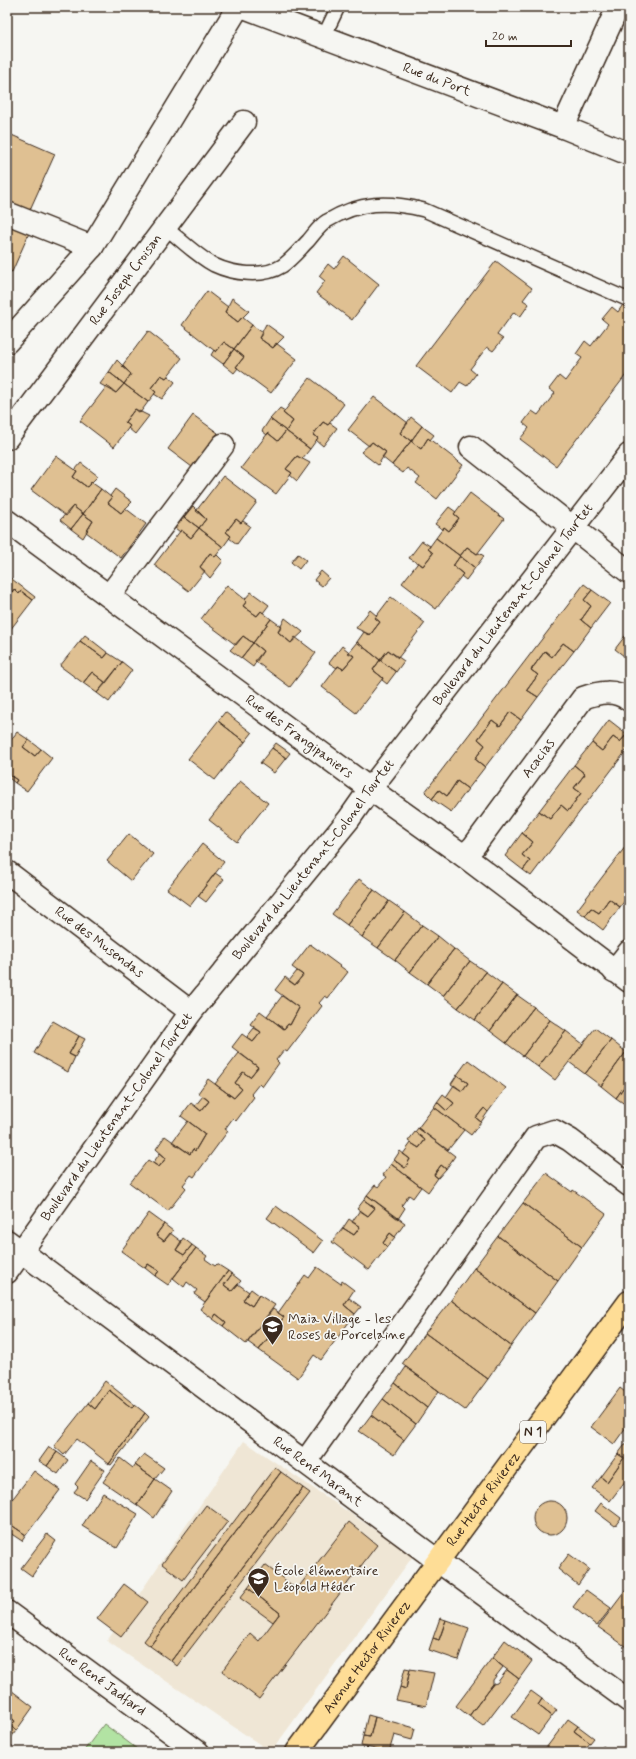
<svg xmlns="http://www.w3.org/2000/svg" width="636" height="1759" viewBox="0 0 636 1759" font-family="Mynerve,sans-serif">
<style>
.built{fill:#efe6d5}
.green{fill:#b2e3a3;stroke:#768660}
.building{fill:#dfc092;stroke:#3b2a1e}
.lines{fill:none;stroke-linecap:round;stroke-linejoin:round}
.lane-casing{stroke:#3b2a1e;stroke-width:16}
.street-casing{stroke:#3b2a1e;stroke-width:25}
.secondary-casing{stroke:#3b2a1e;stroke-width:25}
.primary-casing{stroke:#3b2a1e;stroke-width:25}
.lane{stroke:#f6f6f2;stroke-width:13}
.street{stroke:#f6f6f2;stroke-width:22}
.secondary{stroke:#f6f6f2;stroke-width:22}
.primary{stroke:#fedd96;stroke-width:22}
.labels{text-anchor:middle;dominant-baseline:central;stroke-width:3.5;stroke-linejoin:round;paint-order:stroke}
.shield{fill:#f6f6f2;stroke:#73675e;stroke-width:1}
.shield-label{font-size:13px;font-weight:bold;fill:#3b2a1e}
.street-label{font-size:14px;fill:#3b2a1e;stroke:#f6f6f2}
.poi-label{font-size:14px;fill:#3b2a1e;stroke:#f6f6f2;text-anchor:start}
</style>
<rect width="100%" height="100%" fill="#f6f6f2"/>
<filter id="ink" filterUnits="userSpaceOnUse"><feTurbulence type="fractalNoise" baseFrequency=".025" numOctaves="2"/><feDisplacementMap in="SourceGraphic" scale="8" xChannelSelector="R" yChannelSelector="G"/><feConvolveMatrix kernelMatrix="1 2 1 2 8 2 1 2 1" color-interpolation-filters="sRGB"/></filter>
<g filter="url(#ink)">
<!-- built -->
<path class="built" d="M244 1441 413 1556 271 1752 107 1641Z"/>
<!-- green -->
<path class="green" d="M104 1724 141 1752H83Z"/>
<!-- building -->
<path class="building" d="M7 133 55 154 28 214 7 204Z
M7 221 30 231 12 272 7 270Z
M344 256 379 284 352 320 316 293 325 281 319 276 328 264 334 269Z
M496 261 532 288 523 300 529 304 520 317 514 312 497 335 503 339 493 351 487 347 470 369 476 374 467 386 460 382 452 393 416 366Z
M207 291 228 307 225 312 238 322 242 317 252 325 234 349 224 342 216 352 182 325Z
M232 298 249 311 238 322 225 312Z
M626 300 629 302V371L556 466 520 439 529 428 523 423 532 411 538 415 555 393 549 389 559 376 565 381 582 358 576 354 585 341 591 346 608 324 602 319 612 307 618 312Z
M266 324 284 337 273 348 259 338Z
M252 325 263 333 259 338 273 348 276 343 297 359 271 393 236 367 244 357 234 349Z
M148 331 182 358 166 378 161 375 151 388 156 392 148 402 124 384 131 374 122 366Z
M224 342 234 349 223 364 211 355 214 350 216 352Z
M234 349 244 357 236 367 238 368 234 373 223 364Z
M117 360 131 374 124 384 109 372Z
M109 372 124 384 116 393 100 384Z
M161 375 166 378 168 376 175 382 162 399 154 394 156 392 151 388Z
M310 378 344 404 328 425 323 422 313 435 318 438 310 449 286 431 293 421 283 413Z
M124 384 148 402 140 413 135 409 125 422 130 426 114 447 80 421 107 386 116 393Z
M374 397 408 423 400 433 411 441 392 465 382 457 386 452 372 442 369 446 348 430Z
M280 408 285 411 283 413 293 421 286 431 270 419Z
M135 409 149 416 135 434 128 428 130 426 125 422Z
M193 415 218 433 192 467 168 449Z
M411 417 422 426 411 441 400 433Z
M270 419 286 431 278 441 268 433 267 435 262 431Z
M323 422 328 425 330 423 337 428 323 446 316 440 318 438 313 435Z
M422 426 434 435 430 440 428 438 421 449 411 441Z
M286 431 310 449 302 459 297 456 286 469 292 473 276 494 241 468 268 433 278 441Z
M428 438 463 465 437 499 416 483 420 478 407 468 403 473 392 465 411 441 421 449Z
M372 442 386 452 378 465 361 452Z
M56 456 77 471 73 477 87 487 91 482 101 489 83 514 73 506 66 516 31 490Z
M297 456 310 463 297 481 290 475 292 473 286 469Z
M81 463 98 476 87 487 73 477 77 471 75 470Z
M223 476 257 502 241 523 236 519 226 532 231 536 223 547 199 528 206 519 196 511Z
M101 489 112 498 108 503 121 513 125 508 146 524 121 558 86 532 93 521 83 514Z
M115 489 132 502 121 513 108 503 112 498 110 496Z
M470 493 504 519 477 554 467 547 460 556 436 538 444 527 449 531 459 518 454 514Z
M73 506 83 514 71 529 60 520Z
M193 506 206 519 199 528 184 517Z
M449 507 456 512 454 514 459 518 449 531 444 527 443 530 435 524Z
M83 514 93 521 83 538 71 529Z
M184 517 199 528 191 538 181 530 180 532 175 528Z
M236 519 241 523 243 521 250 526 237 544 229 538 231 536 226 532Z
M199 528 223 547 215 557 210 553 200 567 205 571 189 591 154 565 181 530 191 538Z
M436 538 460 556 453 566 463 574 436 609 402 583 417 564 418 562 423 566 433 553 428 549Z
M422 541 430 546 428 549 433 553 423 566 409 558Z
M467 547 477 554 479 553 484 556 475 568 460 556Z
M210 553 215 557 217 555 223 561 210 578 200 567Z
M298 554 306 560 299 569 291 562Z
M460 556 475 568 466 580 461 576 463 574 453 566Z
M321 571 329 578 322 586 314 580Z
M8 576 35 597 33 600 21 591 19 594 14 589 10 595 7 593Z
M584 584 592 590 584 600 591 606 581 620 591 628 574 651 563 643 552 657 545 651 531 670 538 675 527 690 538 697 521 720 510 712 500 726 492 720 478 739 485 745 475 759 485 767 468 789 457 781 447 796 439 790 432 799 425 792Z
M227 585 247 601 243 606 257 616 261 611 271 619 253 643 243 636 236 645 201 619Z
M14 589 19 594 21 591 33 600 10 630 7 628V593L10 595Z
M592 590 610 603 591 628 581 620 591 606 584 600Z
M251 592 269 605 263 613 261 611 257 616 243 606 247 601 245 599Z
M391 597 425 623 398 658 388 650 380 660 357 642 364 632 370 635 380 622 375 618Z
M370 610 377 616 375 618 380 622 370 635 356 628Z
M285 618 303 632 291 643 278 632Z
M271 619 282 627 278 632 291 643 295 637 316 653 290 687 255 661 263 651 253 643Z
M629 631V660L615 649Z
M85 635 108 653 104 658 80 641Z
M243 636 253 643 241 658 230 650Z
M80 641 104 658 108 653 122 662 106 683 92 672 83 683 60 666Z
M357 642 380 660 373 670 383 678 356 713 322 687 338 666 343 669 354 656 348 653Z
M253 643 263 651 253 667 241 658Z
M563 643 574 651 538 697 527 690 538 675 531 670 545 651 552 657Z
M342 646 354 656 343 669 338 666 337 668 329 663Z
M388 650 404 661 396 672 380 660Z
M380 660 396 672 387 684 382 680 383 678 373 670Z
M122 662 132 670 109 702 97 693Z
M92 672 106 683 97 693 83 683Z
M225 712 252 733 245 742 218 721Z
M510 712 521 720 485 767 475 759 485 745 478 739 492 720 500 726Z
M609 720 627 734 620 742 613 737 602 751 592 743Z
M218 721 245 742 215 780 188 759Z
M17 732 29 740 23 747 35 756 41 749 52 758 27 791 15 783 17 780 11 776 9 778 7 776V745Z
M627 734 629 735V747L531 876 523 870 530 861 522 855 533 842 522 833 539 811 550 819 561 805 568 811 581 793 574 788 585 774 574 765 592 743 602 751 613 737 620 742Z
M29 740 41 749 35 756 23 747Z
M276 743 290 753 286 758 272 748Z
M272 748 286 758 274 773 260 763Z
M574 765 585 774 574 788 581 793 568 811 561 805 550 819 539 811Z
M11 776 17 780 15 783 9 778Z
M240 781 268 803 237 842 209 820Z
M457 781 468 789 451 812 432 799 439 790 447 796Z
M522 833 533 842 522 855 530 861 523 870 505 856Z
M129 834 153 854 131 881 107 861Z
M629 842V873L627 876 629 878V895L620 907 609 899 599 913 591 908 585 916 577 910Z
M202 844 224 862 190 906 167 889Z
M215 873 224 879 206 902 198 896Z
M359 879 374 890 347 925 332 914Z
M374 890 389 901 362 937 347 925Z
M609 899 620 907 603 930 585 916 591 908 599 913Z
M389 901 405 912 378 948 362 937Z
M405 912 422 925 395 960 378 948Z
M422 925 438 936 410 972 395 960Z
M438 936 454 949 427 984 410 972Z
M310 944 348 972 328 998 325 996 319 1003 322 1006 287 1052 284 1050 276 1060 279 1063 262 1087 259 1084 251 1094 254 1097 236 1121 233 1118 225 1129 228 1131 194 1177 191 1175 183 1185 186 1188 168 1211 130 1183 148 1160 159 1167 166 1158 156 1149 165 1136 190 1154 193 1149 195 1151 205 1134 181 1116 191 1103 201 1111 209 1101 198 1093 208 1079 234 1098 242 1089 235 1083 243 1072 250 1077 258 1067 232 1047 242 1034 253 1042 261 1032 250 1024 260 1011 284 1029 288 1024 290 1025 299 1008 275 990 285 977 295 985 303 975 292 967Z
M454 949 470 961 443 996 427 984Z
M470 961 486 972 458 1008 443 996Z
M297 971 303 975 295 985 289 981Z
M486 972 502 984 475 1020 458 1008Z
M502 984 517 995 490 1031 475 1020Z
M517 995 534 1007 506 1043 490 1031Z
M282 996 299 1008 290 1025 288 1024 284 1029 267 1016Z
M534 1007 550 1020 523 1056 506 1043Z
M550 1020 566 1031 538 1067 523 1056Z
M53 1021 79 1036 69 1054 75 1057 68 1072 34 1053Z
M254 1028 261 1032 253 1042 247 1037Z
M595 1028 611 1040 585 1074 569 1062Z
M566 1031 583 1044 555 1080 538 1067Z
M79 1036 85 1039 75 1057 69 1054Z
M611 1040 626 1052 601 1086 585 1074Z
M626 1052 629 1054V1080L616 1098 601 1086Z
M239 1053 258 1067 250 1077 243 1072 235 1083 242 1089 234 1098 215 1084Z
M468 1060 506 1088 488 1112 484 1108 476 1118 481 1122 471 1135 434 1107 437 1102 447 1111 454 1103 446 1097 454 1085 462 1091 468 1083 457 1075Z
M457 1075 468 1083 462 1091 451 1084Z
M629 1080V1107L616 1098Z
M443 1094 454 1103 447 1111 437 1102Z
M203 1096 209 1101 201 1111 195 1106Z
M434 1107 464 1130 448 1150 418 1128Z
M484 1108 488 1112 481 1122 476 1118Z
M188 1121 205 1134 195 1151 193 1149 190 1154 172 1142Z
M418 1128 455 1156 446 1169 441 1165 434 1175 438 1178 428 1192 391 1164 394 1160 405 1168 410 1159 403 1154 411 1143 419 1148 425 1140 415 1132Z
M415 1132 425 1140 419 1148 408 1141Z
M400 1151 410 1159 405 1168 394 1160Z
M160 1153 166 1158 159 1167 153 1163Z
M391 1164 421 1187 413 1198 409 1195 402 1205 405 1208 398 1219 367 1195 375 1185 378 1187 386 1177 383 1175Z
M441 1165 446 1169 438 1178 434 1175Z
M546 1173 572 1192 573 1190 606 1214 582 1247 523 1203Z
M367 1195 405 1223 395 1237 390 1233 383 1243 387 1247 369 1270 332 1242 343 1228 354 1235 360 1227 352 1222 360 1210 368 1216 375 1208 364 1200Z
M364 1200 375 1208 368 1216 357 1209Z
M523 1203 582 1247 558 1281 498 1236Z
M276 1206 323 1241 314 1253 267 1218Z
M149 1213 164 1224 156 1235 164 1241 170 1233 182 1242 176 1250 184 1255 192 1245 196 1248 168 1285 155 1276 159 1271 148 1264 145 1268 121 1251Z
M349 1219 360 1227 354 1235 343 1228Z
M164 1224 173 1231 164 1241 156 1235Z
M390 1233 395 1237 387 1247 383 1243Z
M498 1236 558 1281 535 1313 474 1268Z
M183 1238 192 1245 184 1255 176 1250Z
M196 1248 207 1256 205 1259 215 1266 217 1264 228 1271 205 1302 194 1294 197 1290 187 1282 184 1287 173 1278Z
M148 1264 159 1271 155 1276 145 1268Z
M317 1267 341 1284 342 1281 354 1290 344 1305 355 1314 321 1360 314 1355 298 1378 259 1350 284 1317 278 1313 305 1275 309 1278Z
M474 1268 535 1313 511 1346 451 1300Z
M228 1271 232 1274 224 1285 232 1291 238 1284 249 1292 243 1300 252 1306 259 1295 275 1305 246 1344 223 1326 226 1322 216 1314 213 1319 200 1309Z
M232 1274 241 1281 232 1291 224 1285Z
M251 1289 259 1295 252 1306 243 1300Z
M349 1298 361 1307 355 1314 344 1305Z
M451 1300 511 1346 488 1379 425 1333Z
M273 1309 284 1317 259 1350 248 1342Z
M216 1314 226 1322 223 1326 213 1319Z
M425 1333 488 1379 465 1410 402 1364Z
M406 1367 439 1391 427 1408 395 1383Z
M105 1381 135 1405 132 1408 109 1390 95 1409 88 1403Z
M395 1383 427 1408 416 1424 383 1399Z
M620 1388 629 1395V1423L614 1444 591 1427Z
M109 1390 132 1408 135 1405 145 1413 109 1464 77 1439 64 1455 54 1446 88 1403 95 1409Z
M383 1399 416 1424 404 1440 371 1415Z
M145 1413 149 1417 111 1465 109 1464Z
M371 1415 404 1440 394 1455 359 1431Z
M627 1442 629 1444V1476L610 1501 592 1488 601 1477 607 1482 624 1458 618 1454Z
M49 1447 57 1452 47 1466 39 1461Z
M57 1452 68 1460 58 1474 47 1466Z
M144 1454 164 1468 155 1479 135 1465Z
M618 1454 624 1458 607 1482 601 1477Z
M120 1458 133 1468 135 1465 155 1479 137 1505 103 1482Z
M91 1461 105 1470 85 1499 74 1492 78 1487 75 1484Z
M275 1467 281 1472 150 1646 144 1641Z
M34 1471 60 1490 26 1535 7 1522V1506Z
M281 1472 303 1488 171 1661 150 1646Z
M155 1479 172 1491 154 1518 137 1505Z
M303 1488 310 1493 177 1666 171 1661Z
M103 1493 138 1514 117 1548 82 1526Z
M533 1518a17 17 0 1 1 34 0a17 17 0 1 1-34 0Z
M601 1503 621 1518 615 1526 595 1511Z
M206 1505 228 1521 183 1580 162 1564Z
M7 1522 26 1535 22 1541 7 1531Z
M349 1522 377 1545 259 1699 222 1671 250 1633 259 1641 280 1613 248 1588 265 1565 297 1589Z
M47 1534 56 1541 32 1576 21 1568Z
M569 1554 589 1569 578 1585 558 1569Z
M124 1584 148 1602 121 1637 97 1619Z
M629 1586V1649L598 1627Z
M248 1588 280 1613 273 1622 240 1598Z
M586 1590 611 1608 597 1626 573 1607Z
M440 1618 446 1620 439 1640 433 1638Z
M446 1620 469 1628 458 1660 429 1650 433 1638 439 1640Z
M505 1640 532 1661 519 1679 492 1658Z
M492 1658 503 1667 493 1680V1684L469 1716 456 1706Z
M405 1668 410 1669 406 1689 400 1687Z
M410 1669 434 1673 426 1706 396 1700 400 1687 406 1689Z
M507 1670 519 1679 483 1726 469 1716 493 1684 497 1683Z
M7 1687 33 1707 16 1731 11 1726 15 1721 7 1715Z
M531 1691 542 1699 538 1705 552 1716 538 1735 512 1717Z
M542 1699 557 1710 552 1716 538 1705Z
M7 1715 15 1721 11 1726 16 1731 7 1743Z
M368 1715 375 1717 370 1737 363 1736Z
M375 1717 415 1728 412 1740 394 1735 389 1752 361 1746 363 1736 370 1737Z
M568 1719 578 1726 574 1731 590 1743 583 1752H543Z
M578 1726 594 1738 590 1743 574 1731Z
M603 1746 611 1752H598Z"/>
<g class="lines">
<defs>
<path id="lane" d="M324 36 338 7
M166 228C181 240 197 256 214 265 233 274 263 278 282 266 291 260 300 249 308 241 314 234 320 225 327 221 360 201 388 201 424 210L629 300"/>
<g id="street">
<path d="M563 127 618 7"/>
<path d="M7 213 92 247"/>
<path d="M7 342 92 247 238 7"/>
<path id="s1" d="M7 438 244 122"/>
<path d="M471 447 629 572"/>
<path id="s2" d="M7 521 370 789 464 856 629 981"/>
<path d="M109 596 223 445"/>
<path id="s3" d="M464 856 474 846 583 698C599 692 615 689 629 700"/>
<path id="s4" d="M7 872 191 1012"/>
<path d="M614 971 629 952"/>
<path id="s5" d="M7 1241 438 1561 629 1701"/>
<path id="s6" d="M7 1272 191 1012 349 819 370 789 629 455"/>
<path d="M305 1462 536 1137 554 1131 570 1140 629 1185"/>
<path id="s7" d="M7 1612 198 1752"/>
</g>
<g id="secondary">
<path id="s8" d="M244 7 563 127 629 154"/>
</g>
<g id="primary">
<path id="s9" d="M297 1752 629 1302"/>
</g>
</defs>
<!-- lane casing -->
<use href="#lane" class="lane-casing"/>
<!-- street casing -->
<use href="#street" class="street-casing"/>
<!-- secondary casing -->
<use href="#secondary" class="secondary-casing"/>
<!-- primary casing -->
<use href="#primary" class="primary-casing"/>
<!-- lane -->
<use href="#lane" class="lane"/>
<!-- street -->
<use href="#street" class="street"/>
<!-- secondary -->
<use href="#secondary" class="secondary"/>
<!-- primary -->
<use href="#primary" class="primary"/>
</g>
</g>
<!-- icons -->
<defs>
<symbol id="school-pin" viewBox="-11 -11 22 30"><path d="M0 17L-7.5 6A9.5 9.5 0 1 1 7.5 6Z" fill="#3b2a1e" stroke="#f6f6f2"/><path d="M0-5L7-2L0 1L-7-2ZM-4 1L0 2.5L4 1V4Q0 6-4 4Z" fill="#fff"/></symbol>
</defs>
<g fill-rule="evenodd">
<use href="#school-pin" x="260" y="1314" width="25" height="34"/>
<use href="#school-pin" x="246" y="1566" width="25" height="34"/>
</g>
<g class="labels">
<!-- shield labels -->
<rect class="shield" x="520" y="1421" width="26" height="22" rx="3"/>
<g class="shield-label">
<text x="533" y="1432">N 1</text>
</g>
<!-- street labels -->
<g class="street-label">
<text stroke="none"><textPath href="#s8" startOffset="206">Rue du Port</textPath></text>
<text stroke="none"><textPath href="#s1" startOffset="198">Rue Joseph Croisan</textPath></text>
<text stroke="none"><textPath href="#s6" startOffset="838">Boulevard du Lieutenant-Colonel Tourtet</textPath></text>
<text stroke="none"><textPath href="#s2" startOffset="363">Rue des Frangipaniers</textPath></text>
<text stroke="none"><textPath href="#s3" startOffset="123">Acacias</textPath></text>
<text stroke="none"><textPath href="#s6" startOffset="514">Boulevard du Lieutenant-Colonel Tourtet</textPath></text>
<text stroke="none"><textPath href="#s4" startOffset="116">Rue des Musendas</textPath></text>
<text stroke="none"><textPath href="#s6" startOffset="190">Boulevard du Lieutenant-Colonel Tourtet</textPath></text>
<text stroke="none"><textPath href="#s5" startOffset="387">Rue René Marant</textPath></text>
<text stroke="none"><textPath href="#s9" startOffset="314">Rue Hector Rivierez</textPath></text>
<text stroke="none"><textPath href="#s9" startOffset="118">Avenue Hector Rivierez</textPath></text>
<text stroke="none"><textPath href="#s7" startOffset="118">Rue René Jadfard</textPath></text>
</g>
<!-- poi labels -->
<g class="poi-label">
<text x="288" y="1319">Maia Village - les<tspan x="288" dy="16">Roses de Porcelaine</tspan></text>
<text x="274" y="1571">École élémentaire<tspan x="274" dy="16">Léopold Héder</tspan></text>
</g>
</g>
<!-- margin -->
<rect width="636" height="1759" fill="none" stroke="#f6f6f2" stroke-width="24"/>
<rect x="12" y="12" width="612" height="1735" fill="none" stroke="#3b2a1e" stroke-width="1.5" filter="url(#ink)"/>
<!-- scale -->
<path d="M486 40v6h85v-6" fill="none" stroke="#3b2a1e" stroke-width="2"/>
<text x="492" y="40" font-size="12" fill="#3b2a1e" stroke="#f6f6f2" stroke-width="3" paint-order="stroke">20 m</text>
</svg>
